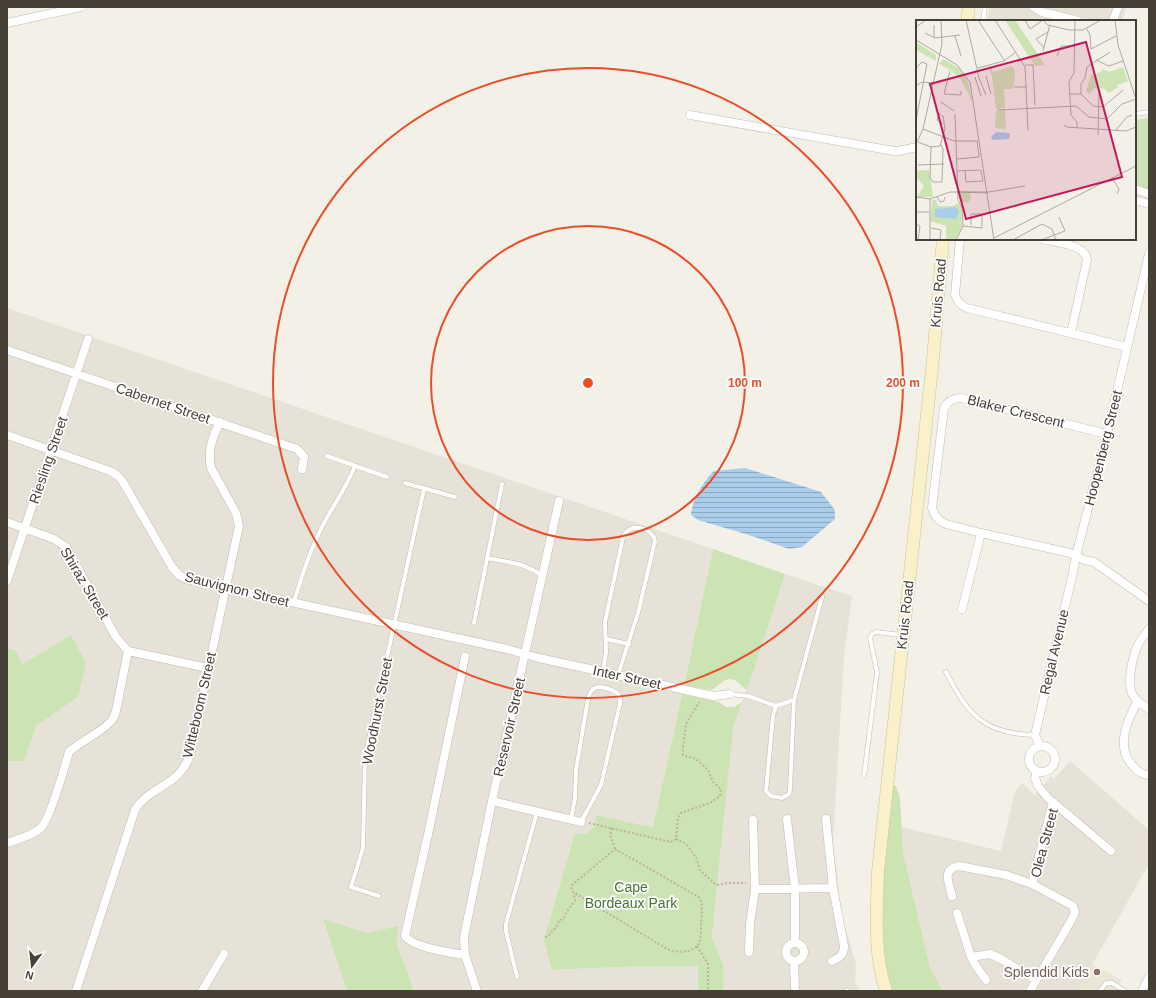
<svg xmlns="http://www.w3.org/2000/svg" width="1156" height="998" viewBox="0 0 1156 998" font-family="Arial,sans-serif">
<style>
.residential{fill:#e6e2d7}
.education{fill:#ebe5d3}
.green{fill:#cce4b4}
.water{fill:url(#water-rules)}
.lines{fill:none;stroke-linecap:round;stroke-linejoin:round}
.lane-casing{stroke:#c0bbae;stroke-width:5}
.street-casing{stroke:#c0bbae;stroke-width:9}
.secondary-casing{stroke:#cfc49b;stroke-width:13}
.path{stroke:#beb49e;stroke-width:2;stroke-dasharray:2 2;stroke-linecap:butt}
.lane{stroke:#fff;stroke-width:4}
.street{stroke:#fff;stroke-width:8}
.secondary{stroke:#faf1ca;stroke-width:12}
.ring{fill:none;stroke:#ea4d28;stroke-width:2}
.education-dot{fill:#8d6e63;stroke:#fff;stroke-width:1.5}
.labels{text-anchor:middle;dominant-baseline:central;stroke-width:3.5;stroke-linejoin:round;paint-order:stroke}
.street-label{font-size:14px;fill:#464037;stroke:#fff}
.park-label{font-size:14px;fill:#46732f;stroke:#fff}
.education-label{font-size:14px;fill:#785e54;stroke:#fff;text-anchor:end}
.inset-road{fill:none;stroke:#aeaaa1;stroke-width:1}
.view{fill:#c2185b;fill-opacity:0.15;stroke:#c2185b;stroke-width:2}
.inset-edge{fill:none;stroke:#464037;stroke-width:2}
.centre{fill:#ea4d28;stroke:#fff;stroke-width:2}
.ring-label{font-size:12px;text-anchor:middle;font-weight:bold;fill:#ea4d28;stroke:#fff;stroke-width:3.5;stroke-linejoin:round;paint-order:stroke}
</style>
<defs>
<pattern id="water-rules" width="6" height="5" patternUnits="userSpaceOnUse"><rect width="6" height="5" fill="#a9cdeb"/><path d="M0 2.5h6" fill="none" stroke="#8ba8bf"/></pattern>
</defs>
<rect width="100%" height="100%" fill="#f3f0e8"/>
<!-- residential -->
<path class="residential" d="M990 7H1126L1122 21H987Z
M7 308 713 549 653 827 595 815V824L591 831 583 834H579L552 970 615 967 698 966V991H414L397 944 398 927 368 933 323 919 347 991H7V761H24L36 726 78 697 23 664 15 650 7 648Z
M785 574 852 596 844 656 833 842 842 916 856 964 855 981 860 991H723V965L712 937 733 729Z
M1070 761 1149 830V864L1077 991H943L930 968 903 852 901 827 1001 851 1015 791 1022 783 1035 795 1051 776 1054 779Z"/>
<!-- education -->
<path class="education" d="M1092 964 1122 980 1116 991H1077Z"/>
<!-- green -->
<path class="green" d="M1149 118V189H1147L1135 186V120Z
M713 549 785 574 747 690C743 688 740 683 736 681 724 674 720 688 710 690L684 685Z
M71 635 86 663 78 697 36 726 24 761H7V648L15 650 23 664Z
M682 694 719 702 726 707H734L742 702 733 729 712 937 723 965V991H698V966L615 967 552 970 544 940 575 833C587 837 598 828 595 815L653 827Z
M893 785 896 786 900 797 903 852 930 968 943 991H891C887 975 883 959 882 943 878 891 887 837 893 785Z
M323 919 368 933 398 926 397 944 414 991H347Z"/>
<!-- water -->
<path class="water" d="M745 468 821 492 835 510V519L802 547 789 549 749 535 698 520 691 515C692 500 703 482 714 471Z"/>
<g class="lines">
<defs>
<path id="lane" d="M983 21 985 7
M1135 114 1149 112
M327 456 387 477
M405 483 455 497
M487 558C506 562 527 563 542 576
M294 602C301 578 309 553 321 529 331 508 346 489 355 466
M474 623 502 484
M606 639 629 644
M603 672 606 652 605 622 623 537C630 521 653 528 655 541L638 613 618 675
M946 672C968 715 984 734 1035 735
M730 694 748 696 776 706 794 700
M776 706 773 716 766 791 771 796 782 798 789 794 790 789 794 700 822 597
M864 776 877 672 870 638 872 634 876 632 901 635
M571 819 575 798 576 770 588 699C589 695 591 690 595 688 600 685 615 690 619 695 621 697 620 701 620 704L601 785 581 822
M379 896 351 887 363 848 365 757 424 489
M517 977 506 931V924L537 812
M847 991V990
M1100 991 1106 983H1112L1125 991"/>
<path id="street" d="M1034 7 1042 12 1078 21
M1113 21 1118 7
M7 23 81 7
M690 115 894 151H899L917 147
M1135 189 1149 194
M1135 200 1149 204
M960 239 955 295C958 302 960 305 967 308L1127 347
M1042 239C1054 242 1086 244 1087 260L1071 333
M7 350 297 449 304 457 302 469
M1107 434 961 398C953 398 948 401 944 408L932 508 935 515 939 520 946 524 981 533 1070 553 1084 560 1094 562 1149 601
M7 435 110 471 118 476 123 482 172 567 179 575 186 579 507 649 539 658 713 696 730 694
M7 522 54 539 66 547 116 637 128 651
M7 581 88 339
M962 609 981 533
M1149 629C1145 635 1139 641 1137 647 1132 659 1126 686 1134 697 1138 702 1144 706 1149 709
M465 657 429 830 405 936C412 947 451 953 465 955
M1138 701C1127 720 1115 748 1133 766 1137 771 1142 775 1149 775
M1040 746 1035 735 1072 577 1076 556 1107 434 1149 254
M1029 759a13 13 0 1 1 26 0a13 13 0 1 1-26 0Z
M1037 771 1035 778 1038 786 1048 798 1111 851
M492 801 581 822
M787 819 795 889V943
M826 819 833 888 844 946C844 955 840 957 832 961
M7 843C18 839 32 836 41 828 51 817 64 769 69 752 81 741 104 731 112 720 114 718 115 714 116 711L128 651 208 668
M1032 884 1053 802
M755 889 833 888
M952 896C949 883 941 869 959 866L1006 875 1032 884 1073 906 1075 912 1072 919 1030 991
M957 913 971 957 976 966 986 980
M786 952a9 9 0 1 1 18 0a9 9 0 1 1-18 0Z
M749 952 750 924 755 889 753 820
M971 957 990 954 1001 959 1036 980
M794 961 795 991
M76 991 135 810C150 785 181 786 190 754L239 526 236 513 211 468C207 452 212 437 220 422
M202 991 224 954
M477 991 465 955 464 937 492 801 559 501
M1142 991 1149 977"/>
<path id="secondary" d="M967 21 969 7
M886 991C873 952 877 911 878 871L933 359 943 239"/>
</defs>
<!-- lane casing -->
<use href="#lane" class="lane-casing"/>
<!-- street casing -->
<use href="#street" class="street-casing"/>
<!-- secondary casing -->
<use href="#secondary" class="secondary-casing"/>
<!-- path -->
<path class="path" d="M589 823 671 842 676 839 678 818 681 813 710 803 720 796 721 789 713 782 708 770 696 759 683 755V748L686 724 699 702
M612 828 610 835 615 849
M676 839 686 844 696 857 700 870 715 884 718 885 727 883H746
M615 849 700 898C703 906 702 914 701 923 701 928 701 935 700 941 696 954 676 953 667 949L573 892 571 887 572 885Z
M545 937 548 936 554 929 556 928 559 921 564 918 567 911 575 901 574 893
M697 946 708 964V991"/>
<!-- lane -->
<use href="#lane" class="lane"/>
<!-- street -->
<use href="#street" class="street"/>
<!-- secondary -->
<use href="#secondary" class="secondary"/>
</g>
<!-- distance rings -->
<g class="ring">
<circle cx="588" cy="383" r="157"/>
<circle cx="588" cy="383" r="315"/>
</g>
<!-- markers -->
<circle class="education-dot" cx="1097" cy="972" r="4"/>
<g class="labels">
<!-- street labels -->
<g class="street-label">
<text transform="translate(938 293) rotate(-85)">Kruis Road</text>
<text transform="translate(163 403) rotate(19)">Cabernet Street</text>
<text transform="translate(1016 411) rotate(14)">Blaker Crescent</text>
<text transform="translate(1103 448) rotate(-76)">Hoopenberg Street</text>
<text transform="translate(48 460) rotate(-71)">Riesling Street</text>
<text transform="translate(85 583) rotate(59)">Shiraz Street</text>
<text transform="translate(237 589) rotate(14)">Sauvignon Street</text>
<text transform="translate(905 615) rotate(-84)">Kruis Road</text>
<text transform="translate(1054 652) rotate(-77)">Regal Avenue</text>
<text transform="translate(627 677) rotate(12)">Inter Street</text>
<text transform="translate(199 705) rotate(-77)">Witteboom Street</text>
<text transform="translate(377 711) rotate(-79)">Woodhurst Street</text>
<text transform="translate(509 727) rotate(-77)">Reservoir Street</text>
<text transform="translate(1044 843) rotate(-75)">Olea Street</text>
</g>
<!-- park labels -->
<g class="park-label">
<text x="631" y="887">Cape<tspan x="631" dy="16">Bordeaux Park</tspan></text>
</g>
<!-- education labels -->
<g class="education-label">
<text x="1089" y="972">Splendid Kids</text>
</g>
</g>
<!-- overview -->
<g transform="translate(916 20)">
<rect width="220" height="220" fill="#f3f0e8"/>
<path d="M89 0H99L129 45 119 46ZM0 22 20 35V41L0 30ZM27 39 44 49 51 58 57 83 45 60 36 51 23 44ZM75 46 77 52 96 46 99 50 98 65 96 69H88L89 88 80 89 76 56 72 47ZM207 47 212 61 201 65 202 67 193 73 187 68H179L173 74 170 71 175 55 185 52 187 49 193 52ZM89 89 90 109 79 108 80 91ZM13 150 17 177H1L8 166 0 157V151ZM43 177a6 6 0 1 1 12 0a6 6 0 1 1-12 0ZM16 180H20L22 186H37L42 183 45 187 46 207 39 220H30V206L14 201Z" fill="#cce4b4"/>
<path d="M80 112 94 113 93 119 77 120 75 117ZM39 187 43 190 40 199 19 197V189Z" fill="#a9cdeb"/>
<path class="inset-road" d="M50 0 63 58 70 75M62 0 88 40M79 0 109 47 112 110M109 0 114 9 127 0M127 0 132 5 153 10H167L185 0M159 0 158 53 153 62 155 95 161 102V108M199 0 202 25 220 79M18 5V18M0 7 10 0M171 9 174 15 175 29 200 16M9 13 19 18 44 15M39 16 45 36M0 20 41 45 54 62 78 220M128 28 120 19 132 12 134 5M127 31 132 12M141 36 145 26H160M180 40 193 46 207 41M109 45H117L119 85M0 48 6 42 11 44 0 100M62 48 88 41 100 32M34 51 28 74 45 75V71M70 56 75 74M59 57 65 76M0 66 6 62 16 63M98 67H111M154 74H165V64L169 58 171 47 194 32M165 74 177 86 187 87 207 70M25 82 38 91M82 90 160 86 173 97 191 99 206 84 220 79M39 94 42 180 46 188 47 206 40 220M148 105 150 107 210 111 220 107M7 109 38 121H61L63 137 41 139M199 111 211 97 216 95M182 115 183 73M2 122 15 127 24 126 29 109 27 96 23 94 21 100 27 104M0 124 7 109 26 24 25 0M15 127 14 158 17 162H26L27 129 25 125M2 145 28 144M41 151 64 150 65 151 67 161 50 162 49 151M196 158 203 169 201 174M42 172 72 173M73 172 109 166M0 177 14 179 34 172H73M21 177 24 182 28 181 29 177M14 179V220M0 192H13M0 204 4 206 2 220M47 206 66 208V194H55V205M15 208 25 210 24 220M78 218 220 146M97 220 126 204 136 209 140 220M125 220 149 211 143 197"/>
<path class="view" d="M170 22 206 157 50 199 14 64Z"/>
<rect width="220" height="220" class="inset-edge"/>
</g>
<circle cx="588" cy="383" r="6" class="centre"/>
<g class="ring-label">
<text x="745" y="387">100 m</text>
<text x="903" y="387">200 m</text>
</g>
<!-- border -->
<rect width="1156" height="998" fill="none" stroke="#464037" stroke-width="16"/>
<!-- north arrow -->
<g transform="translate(32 966) rotate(195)" stroke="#ffffff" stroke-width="3" paint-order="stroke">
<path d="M0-3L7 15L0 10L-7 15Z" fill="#464037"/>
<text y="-6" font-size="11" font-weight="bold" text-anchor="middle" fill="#464037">N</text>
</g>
</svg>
